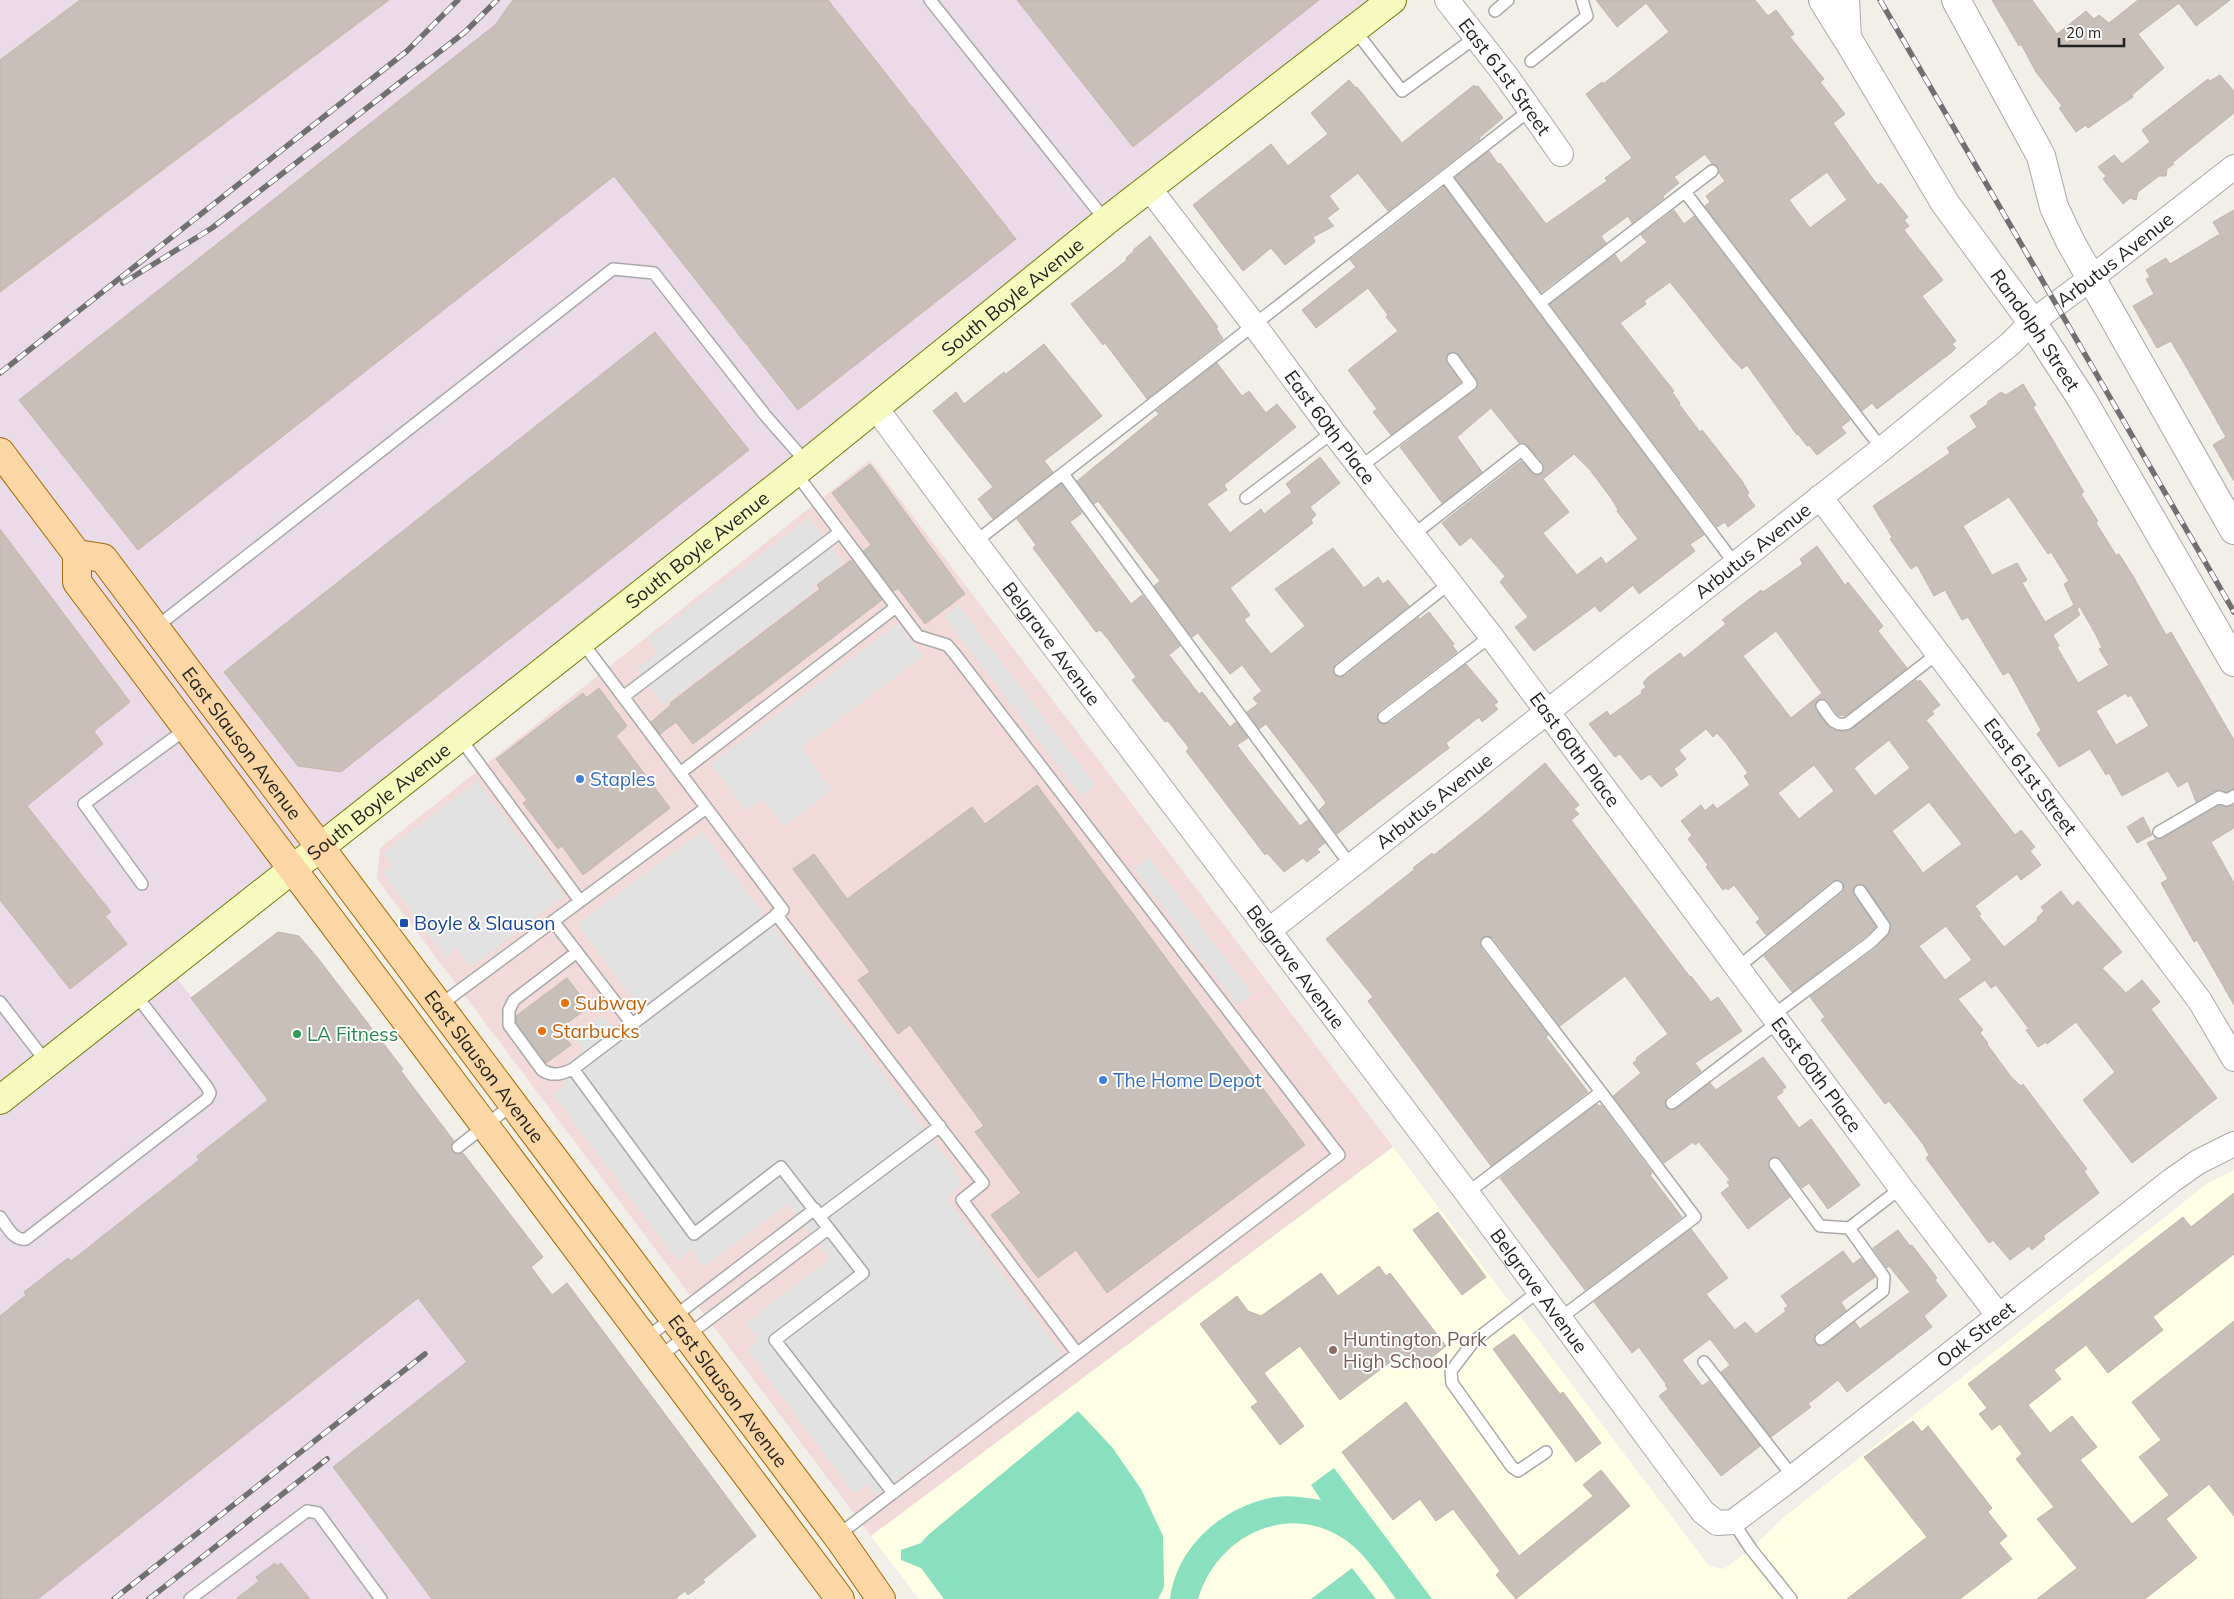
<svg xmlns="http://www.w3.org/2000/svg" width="2234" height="1599" viewBox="0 0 2234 1599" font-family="Mulish,sans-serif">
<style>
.commercial{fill:#f2dad9}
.industrial{fill:#ebdbe8}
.education{fill:#ffffe5}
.pitch{fill:#88e0be}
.parking{fill:#e2e2e2}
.building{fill:#c7bfb8;stroke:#c4b6ab;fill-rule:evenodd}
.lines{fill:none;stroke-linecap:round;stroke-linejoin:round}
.service-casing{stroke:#a9a9a9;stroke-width:14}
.minor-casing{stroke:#a9a9a9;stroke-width:26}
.tertiary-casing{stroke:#a9a9a9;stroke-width:30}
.secondary-casing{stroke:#707d05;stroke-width:30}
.primary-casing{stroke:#a06b00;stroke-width:30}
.service{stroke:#fff;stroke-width:11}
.minor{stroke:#fff;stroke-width:24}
.tertiary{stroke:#fff;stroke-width:28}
.secondary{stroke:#f7fabf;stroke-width:28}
.primary{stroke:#fcd6a4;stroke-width:28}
.rail-casing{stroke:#707070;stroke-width:5.5}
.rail{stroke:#fff;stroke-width:4;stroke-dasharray:11;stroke-linecap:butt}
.shop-dot{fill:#3f7fe0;stroke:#fff;stroke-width:2}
.transit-dot{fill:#1a4fb4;stroke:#fff;stroke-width:2}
.food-dot{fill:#e8710a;stroke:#fff;stroke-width:2}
.leisure-dot{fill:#2e9e5b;stroke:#fff;stroke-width:2}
.education-dot{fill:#8d6e63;stroke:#fff;stroke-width:2}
.labels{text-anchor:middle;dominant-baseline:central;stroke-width:4;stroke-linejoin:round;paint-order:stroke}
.street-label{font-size:19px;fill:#222;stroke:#fff}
.shop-label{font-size:19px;fill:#366cbe;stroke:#fff;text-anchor:start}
.transit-label{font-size:19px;fill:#164399;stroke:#fff;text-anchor:start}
.food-label{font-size:19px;fill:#c56008;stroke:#fff;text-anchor:start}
.leisure-label{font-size:19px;fill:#27864d;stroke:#fff;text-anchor:start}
.education-label{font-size:19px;fill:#785e54;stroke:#fff;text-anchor:start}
</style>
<rect width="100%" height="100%" fill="#f2efe9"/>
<!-- commercial -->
<path class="commercial" d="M870 460 1393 1147 871 1536 377 879 380 848Z"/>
<!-- industrial -->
<path class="industrial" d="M0 0H1391L167 965 567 1495 435 1599H0Z"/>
<!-- education -->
<path class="education" d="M1393 1147 1687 1537 1709 1566 1724 1569 1751 1549 1783 1518 2208 1183 2234 1170V1599H919L871 1536Z"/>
<!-- pitch -->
<path class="pitch" d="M1078 1411 1112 1447 1141 1489 1163 1536 1164 1587 1158 1599H944L921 1568 901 1560V1550L921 1543 928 1535Z
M1334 1468 1432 1599H1396C1381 1579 1367 1556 1347 1541 1289 1500 1217 1535 1198 1599H1170C1177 1545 1224 1506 1275 1497 1291 1495 1306 1498 1321 1500L1311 1485Z
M1352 1568 1376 1599H1311Z"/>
<!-- parking -->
<path class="parking" d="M809 518 844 564 812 588 814 592 663 705 636 669 658 653 648 639Z
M958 605 1095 785 1081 796 944 616Z
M898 623 923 656 801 748 832 790 784 827 763 799 746 811 711 764Z
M477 781 564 896 471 967 457 948 445 957 383 873 393 865 383 853Z
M702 832 956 1171 959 1179V1186L947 1199 1063 1355 875 1495 867 1484 854 1494 747 1349 759 1340 746 1323 830 1259 788 1204 704 1267 691 1250 677 1260 554 1095 567 1084 564 1081 563 1066 584 1051 574 1037 602 1015 614 1030 640 1009 577 924Z
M1149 857 1252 994 1237 1005 1134 869Z"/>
<!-- building -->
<path class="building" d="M80 0H389L0 292V60Z
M513 0H828L1016 239 798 410 614 176 138 550 19 400 495 25Z
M1017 0H1319L1133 147Z
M1596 0H1755L1768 16 1776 10 1794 34 1790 37 1824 79 1820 82 1845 114 1833 123 1873 179 1878 185 1881 183 1908 217 1904 220 1909 226 1904 230 1943 280 1922 296 1956 341 1952 344 1956 348 1952 352 1877 409 1872 403 1862 411 1705 206 1710 202 1706 196 1725 181 1719 173 1718 167 1712 164 1705 154 1674 177 1679 183 1663 196 1664 198 1632 223 1628 216 1601 236 1606 243 1541 292 1455 178 1489 151 1498 164 1500 163 1546 224 1607 181 1605 178 1632 158 1586 94 1602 82 1603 84 1669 32 1646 3 1617 27ZM1827 172 1847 200 1810 228 1789 200Z
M1992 0H2032L2057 34 2086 11 2094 19 2099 15 2109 23 2138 0H2230L2196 26 2179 3 2138 34 2164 68 2132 95 2133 97 2088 128 2086 125 2076 132 2059 108 2062 106 2036 72 2021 44 2019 46Z
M2220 75 2234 91V113L2172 163 2174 164 2167 169 2166 176H2159L2138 192 2136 200 2130 198 2123 204 2103 179 2106 176 2098 167 2114 155 2122 164 2150 142 2142 130 2208 79 2210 81Z
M1349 80 1356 88 1357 87 1402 143 1474 85 1476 87 1478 86 1503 118 1479 138 1480 139 1388 211 1358 173 1329 196 1339 209 1327 218 1334 226 1313 237 1315 242 1285 265 1271 248 1243 271 1193 205 1271 144 1288 166 1328 134 1311 113Z
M1444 187 1704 535 1690 544 1695 551 1639 594 1633 585 1600 612 1595 606 1534 651 1515 627 1528 617 1500 582 1505 576 1471 537 1460 546 1442 523 1521 461 1535 475H1539L1544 471 1543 463 1527 445 1519 443 1491 408 1457 437 1482 472 1442 503 1400 447 1478 387 1477 380 1459 355 1452 352 1448 353 1446 359 1461 382 1391 435 1373 412 1377 409 1348 370 1398 331 1386 317 1388 315 1368 288 1316 328 1302 310 1356 267 1350 260ZM1574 454 1590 470 1611 498 1618 510 1617 511 1638 539 1606 564 1601 557 1577 575 1543 533 1569 512 1543 479Z
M1674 210 1684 224 1694 216 1850 420 1841 427 1846 433 1817 455 1809 445 1807 446 1798 434 1797 435 1747 365 1742 369 1732 359 1670 282 1644 301 1646 304 1620 323 1674 391 1672 392 1680 403 1679 404 1700 432 1702 430 1710 440 1742 481 1749 493 1747 495 1755 506 1728 527 1725 522 1717 527 1550 304 1615 255 1621 263 1647 242 1641 235Z
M2234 210V481L2213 445 2226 437 2188 370 2171 341 2157 348 2133 306 2154 294 2146 279 2150 277 2146 270 2166 258 2170 264 2220 234 2213 222Z
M1150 236 1218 327 1216 328 1223 339 1147 399 1105 343 1103 345 1071 304 1127 260 1126 258 1134 251 1133 250Z
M655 332 749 450 341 772 298 766 224 672Z
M1044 344 1102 416 1044 461 1053 472 993 519 978 499 993 487 933 411 956 392 964 404 1004 372 1006 374Z
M1217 363 1242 396 1249 391 1266 413 1277 404 1296 427 1224 485 1227 490 1207 504 1230 533 1261 509 1264 514 1292 492 1286 484 1320 457 1340 483 1310 507 1316 515 1311 520 1313 523 1230 588 1250 615 1244 620 1271 654 1305 626 1275 589 1333 548 1364 588 1378 577 1383 584 1388 580 1409 606 1335 664 1333 671 1334 675 1341 677 1345 676 1418 618 1420 619 1429 612 1454 644 1452 645 1457 652 1379 711 1377 717 1378 722 1384 724 1389 723 1466 664 1498 702 1494 705 1498 709 1482 722 1479 717 1446 743 1449 748 1337 834 1319 810 1326 803 1317 790 1266 724 1259 729 1247 712 1258 704 1253 698 1262 691 1242 665 1230 674 1198 633 1192 637 1154 586 1160 581 1098 501 1094 504 1077 481 1159 414 1156 411Z
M2023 384 2036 405 2033 407 2084 492 2081 494 2098 521 2096 523 2116 555 2119 554 2133 576 2166 635 2171 632 2234 740V789L2226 792 2216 790 2196 802 2188 781 2178 787 2168 771 2122 796 2109 773 2106 775 2090 749 2059 767 2037 734 2041 730 2009 672 2003 675 1968 617 1962 620 1945 590 1934 596 1917 565 1911 569 1890 539 1892 537 1873 506 1950 453 1947 448 1977 427 1970 416 1988 404 1987 402 2001 392 2006 395ZM2009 497 2048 554 2051 552 2069 581 2064 584 2074 605 2045 622 2022 583 2027 580 2017 563 1992 575 1963 526ZM2080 607 2097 637 2102 648 2099 649 2109 665 2078 683 2057 647 2059 646 2053 635 2080 615 2077 609ZM2126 693 2128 697 2131 695 2149 726 2116 745 2096 711Z
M870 464 965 594 925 624 898 588 894 591 863 551 871 545 832 493Z
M1061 484 1082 513 1070 522 1131 604 1142 595 1180 646 1169 655 1199 694 1202 692 1230 727 1236 722 1248 738 1237 745 1248 760 1300 826 1308 820 1325 843 1317 849 1320 852 1307 862 1303 858 1284 872 1267 853 1265 855 1186 751 1189 748 1168 721 1165 722 1132 680 1136 677 1108 639 1100 630 1096 632 1033 548 1036 545 1017 519Z
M0 529 130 702 94 731 103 744 27 806 111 912 105 916 127 944 70 989 0 900Z
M1817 546 1845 585 1848 582 1883 626 1878 631 1907 668 1845 716 1838 715 1826 699 1818 700 1815 707 1821 718 1833 730 1843 732 1850 730 1916 680 1917 682 1920 680 1940 705 1932 711 1934 714 1926 720 2015 835 2021 830 2035 847 2030 851 2041 865 2021 880 2017 874 1975 906 1981 914 1979 916 2004 947 2038 920 2037 918 2044 911 2041 907 2061 891 2072 906 2078 901 2122 952 2102 968 2126 993 2142 980 2160 1002 2151 1009 2217 1098 2132 1163 2083 1100 2115 1072 2076 1022 2047 1044 2046 1042 2038 1047 2026 1030 2029 1029 1996 985 1991 988 1985 980 1958 999 1983 1030 1980 1033 1988 1043 1987 1044 2012 1078 2021 1086 2023 1084 2087 1169 2084 1171 2099 1193 2043 1236 2045 1239 2032 1250 2029 1246 2010 1260 1993 1240 1989 1243 1926 1158 1929 1155 1923 1144 1889 1101 1885 1104 1821 1020 1825 1017 1810 997 1876 948 1890 932V922L1866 887 1863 884 1856 885 1853 892 1876 927 1866 936 1792 992 1764 956 1842 893 1844 889 1843 883 1839 880 1832 881 1766 935 1756 922 1760 919 1734 885 1728 890 1726 888 1723 890 1706 867 1708 865 1688 839 1692 835 1681 821 1701 805 1705 811 1713 804 1717 809 1750 785 1744 776 1748 773 1726 743 1717 733 1713 737 1706 729 1679 750 1686 759 1674 769 1678 775 1661 787 1650 774 1641 780 1620 754 1615 757 1589 724 1607 711 1610 716 1642 693 1641 691 1646 687 1643 683 1647 678 1680 653 1684 658 1726 624 1722 620 1761 590 1763 592 1803 564 1800 559ZM1776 631 1822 693 1791 718 1743 656ZM1889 740 1910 768 1875 796 1854 768ZM1814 765 1834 791 1799 819 1778 793ZM1929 802 1962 844 1923 873 1892 831ZM1946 926 1972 960 1945 980 1919 946Z
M851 560 882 600 693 744 676 722 660 734 651 722 671 705 670 703 820 589 817 585Z
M599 688 627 726 616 736 670 808 583 875 562 846 558 849 523 803 527 800 496 759 583 693 586 698Z
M1545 763 1579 805 1574 809 1579 814 1571 820 1690 977 1691 976 1711 1002 1718 997 1742 1031 1695 1063 1701 1071 1667 1097 1665 1101 1666 1107 1670 1110 1676 1109 1710 1083 1716 1090 1763 1057 1786 1087 1782 1090 1783 1092 1776 1097 1799 1128 1811 1119 1860 1185 1828 1209 1809 1183 1802 1188 1781 1160 1774 1157 1768 1161 1769 1168 1790 1197 1748 1229 1721 1193 1730 1186 1727 1182 1730 1180 1699 1142 1695 1145 1693 1142 1664 1163 1613 1096 1641 1073 1633 1063 1637 1060 1636 1058 1668 1034 1625 976 1560 1026 1493 938 1487 936 1480 940 1481 948 1548 1035 1546 1037 1588 1092 1491 1166 1368 1001 1373 997 1326 939 1415 869 1413 868 1432 853 1434 855 1489 811Z
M1037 785 1305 1145 1107 1293 1076 1250 1038 1278 991 1215 1021 1193 975 1132 984 1126 910 1025 898 1034 858 980 870 972 793 869 814 854 847 899 972 807 985 824Z
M2220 805 2227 807 2234 805V828L2211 842 2234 883V1005L2197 940 2194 942 2161 883 2168 879 2147 843 2156 839 2163 838Z
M2143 817 2152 835 2137 843 2127 827Z
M278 932 299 936 317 957 403 1069 401 1071 454 1141 451 1145 452 1151 456 1154 463 1153 543 1257 531 1267 552 1295 567 1283 756 1536 703 1580 705 1582 688 1595 685 1591 675 1599H432L333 1467 467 1362 418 1298 38 1599H0V1316L26 1295 24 1292 68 1258 71 1261 199 1160 197 1156 268 1100 191 998Z
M567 978 589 1007 559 1029 571 1045 546 1063 516 1023V1016Z
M1597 1104 1599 1106 1601 1105 1652 1173 1650 1175 1682 1217 1585 1290 1500 1178Z
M2234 1193V1254L2153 1317 2163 1330 2108 1373 2086 1345 2054 1370 2061 1379 2028 1405 2050 1433 2072 1416 2097 1447 2080 1460 2132 1524 2169 1495 2139 1457 2161 1440 2132 1402 2234 1321V1516L2209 1484 2166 1519 2197 1558 2145 1599H2037L2077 1568 2037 1519 2054 1507 2016 1459 2022 1454 2000 1424 1992 1430 1979 1414 1987 1408 1968 1384 2183 1217 2191 1227Z
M1438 1212 1486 1277 1462 1295 1413 1230Z
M1691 1229 1728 1278 1706 1294 1735 1330 1745 1322 1756 1334 1786 1311 1784 1309 1788 1306 1781 1296 1843 1251 1853 1264 1861 1258 1875 1277 1841 1302 1846 1310 1816 1333 1814 1340 1818 1346 1825 1345 1855 1322 1860 1329 1910 1292 1889 1266 1887 1268 1873 1248 1898 1230 1910 1246 1912 1245 1937 1278 1935 1280 1947 1296 1924 1316 1932 1327 1847 1392 1838 1380 1808 1404 1811 1407 1771 1437 1721 1372 1730 1365 1710 1339 1682 1360 1702 1386 1709 1381 1760 1446 1721 1476 1659 1396 1668 1389 1665 1385 1666 1384 1639 1347 1632 1353 1594 1302Z
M1379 1266 1386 1276 1390 1273 1446 1346 1417 1369 1402 1353 1340 1400 1300 1346 1264 1373 1304 1426 1280 1445 1251 1407 1258 1402 1200 1324 1237 1296 1248 1311 1261 1316 1321 1273 1338 1296Z
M1514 1334 1560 1394 1563 1392 1601 1443 1576 1462 1493 1349Z
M1406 1402 1519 1556 1593 1496 1583 1485 1601 1470 1630 1506 1516 1599 1496 1575 1500 1571 1453 1509 1436 1521 1420 1499 1393 1520 1342 1452Z
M1913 1421 1922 1432 1928 1426 1992 1508 1988 1512 2007 1536 1999 1543 2012 1559 1960 1599H1847L1927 1537 1864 1457Z
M275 1563 277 1566 281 1563 310 1599H236L259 1581 256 1577Z"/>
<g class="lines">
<defs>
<path id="service" d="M930 0 1106 221
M1495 11 1508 0
M1354 29 1402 91 1476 37
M1531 61 1587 16 1582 0
M1445 176 1735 564
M1685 192 1882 449
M1540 303 1712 171
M1360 467 1471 384 1453 359
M795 472 918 636 947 645 954 653 1339 1155 893 1493
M1063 474 1351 866
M1246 498 1333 432
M1413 535 1522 450 1537 468
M975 542 1530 110
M155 628 613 269 654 273 765 415 807 463
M582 642 783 910 573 1069 694 1234 781 1167 863 1273 775 1340 893 1493 837 1536
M1340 670 1450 583
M623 697 840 532
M1822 706C1830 717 1834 728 1848 723L1937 654
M1384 717 1491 636
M460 738 580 901
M680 773 896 607
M2159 832 2219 797 2227 800 2234 796
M142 884 84 804 186 729
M776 914 983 1183 962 1200 1077 1353
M553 921 632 1024
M1487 943 1601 1092
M1737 968 1837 887
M0 1002 47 1063
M440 1005 706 808
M1772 1016 1871 942 1883 930 1884 926 1860 891
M573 1069C562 1074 553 1077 542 1070L509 1025V1010L514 1000 577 952
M1672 1103 1777 1023
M458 1147 513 1104
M1775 1164 1820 1226 1849 1228
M1467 1193 1601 1092 1695 1217 1559 1319
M820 1216 940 1126
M0 1217C7 1226 13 1241 26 1239L207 1099 210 1093 207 1087 135 994
M1539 1291 1474 1341 1451 1371 1452 1383 1512 1467 1518 1471 1546 1452
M645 1339 815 1209
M1821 1339 1883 1291 1884 1277 1849 1228 1901 1188
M659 1357 828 1229
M1704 1362 1793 1477
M1733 1522 1751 1549 1791 1599
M190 1599 307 1511 318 1513 381 1599"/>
<g id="minor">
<path id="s1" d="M1447 0 1507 77 1561 154"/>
<path id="s2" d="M1149 188 1255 326 1333 432 1491 636 1901 1188 1998 1315"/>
<path id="s3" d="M876 408 975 542 1467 1193 1703 1512 1717 1523 1733 1522 1793 1477 2171 1181 2198 1162 2234 1144"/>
<path id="s4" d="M1820 497 2200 1001 2234 1059"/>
<path id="s5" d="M1268 931 1882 449 2010 344 2032 322 2090 279 2234 167"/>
</g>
<g id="tertiary">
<path d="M1823 0 1846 37"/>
<path id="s6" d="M1845 0 1847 38 1945 203 2032 322 2083 401 2234 662"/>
<path d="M1956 0 2041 156 2054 207 2070 241 2234 530"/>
</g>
<g id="secondary">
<path id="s7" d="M0 1100 807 463 1106 221 1392 0"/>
</g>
<g id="primary">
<path d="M0 452 77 554V582L840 1599"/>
<path id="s8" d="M77 554 103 558 841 1541 881 1599"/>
</g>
</defs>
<!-- service casing -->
<use href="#service" class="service-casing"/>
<!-- minor casing -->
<use href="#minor" class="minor-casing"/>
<!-- tertiary casing -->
<use href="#tertiary" class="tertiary-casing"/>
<!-- secondary casing -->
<use href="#secondary" class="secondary-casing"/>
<!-- primary casing -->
<use href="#primary" class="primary-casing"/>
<!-- service -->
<use href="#service" class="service"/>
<!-- minor -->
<use href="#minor" class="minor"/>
<!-- tertiary -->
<use href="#tertiary" class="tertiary"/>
<!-- secondary -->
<use href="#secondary" class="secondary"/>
<!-- primary -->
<use href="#primary" class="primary"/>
<defs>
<path id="rail" d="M1880 0 2234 612
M123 283 212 228 465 32 497 0
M0 373 407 51 458 0
M114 1599 425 1354
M149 1599 327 1459"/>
</defs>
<!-- rail casing -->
<use href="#rail" class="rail-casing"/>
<!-- rail -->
<use href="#rail" class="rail"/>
</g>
<!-- markers -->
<g class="shop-dot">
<circle cx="580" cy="779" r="5"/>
<circle cx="1103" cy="1080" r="5"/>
</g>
<rect class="transit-dot" x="399" y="918" width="10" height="10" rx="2.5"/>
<g class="food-dot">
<circle cx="565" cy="1003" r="5"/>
<circle cx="542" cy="1031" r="5"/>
</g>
<circle class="leisure-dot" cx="297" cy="1034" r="5"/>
<circle class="education-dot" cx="1333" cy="1350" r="5"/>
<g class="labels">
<!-- street labels -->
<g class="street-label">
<text stroke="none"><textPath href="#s1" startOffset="96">East 61st Street</textPath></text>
<text stroke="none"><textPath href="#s5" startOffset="1081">Arbutus Avenue</textPath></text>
<text stroke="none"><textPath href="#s7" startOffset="1292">South Boyle Avenue</textPath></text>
<text stroke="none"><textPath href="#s6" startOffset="386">Randolph Street</textPath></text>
<text stroke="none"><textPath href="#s2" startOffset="300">East 60th Place</textPath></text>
<text stroke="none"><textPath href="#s5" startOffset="616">Arbutus Avenue</textPath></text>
<text stroke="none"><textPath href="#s7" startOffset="888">South Boyle Avenue</textPath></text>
<text stroke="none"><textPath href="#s3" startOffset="294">Belgrave Avenue</textPath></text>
<text stroke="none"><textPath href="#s8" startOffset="258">East Slauson Avenue</textPath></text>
<text stroke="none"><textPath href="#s2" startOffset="705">East 60th Place</textPath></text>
<text stroke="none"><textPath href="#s4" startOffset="350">East 61st Street</textPath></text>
<text stroke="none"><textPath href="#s5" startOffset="211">Arbutus Avenue</textPath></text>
<text stroke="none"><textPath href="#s7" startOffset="482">South Boyle Avenue</textPath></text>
<text stroke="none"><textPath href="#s3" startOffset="699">Belgrave Avenue</textPath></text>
<text stroke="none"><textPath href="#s8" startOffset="662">East Slauson Avenue</textPath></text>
<text stroke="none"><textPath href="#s2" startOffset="1110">East 60th Place</textPath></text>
<text stroke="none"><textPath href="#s3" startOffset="1104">Belgrave Avenue</textPath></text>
<text stroke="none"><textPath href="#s3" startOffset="1720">Oak Street</textPath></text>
<text stroke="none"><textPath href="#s8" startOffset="1068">East Slauson Avenue</textPath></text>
</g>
<!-- shop labels -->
<g class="shop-label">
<text x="590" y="779">Staples</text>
<text x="1113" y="1080">The Home Depot</text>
</g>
<!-- transit labels -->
<g class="transit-label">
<text x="414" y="923">Boyle &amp; Slauson</text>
</g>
<!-- food labels -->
<g class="food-label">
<text x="575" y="1003">Subway</text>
<text x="552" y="1031">Starbucks</text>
</g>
<!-- leisure labels -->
<g class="leisure-label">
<text x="307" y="1034">LA Fitness</text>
</g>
<!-- education labels -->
<g class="education-label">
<text x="1343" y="1339">Huntington Park<tspan x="1343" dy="22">High School</tspan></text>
</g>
</g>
<!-- scale -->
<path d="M2059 38v8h65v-8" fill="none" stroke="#222222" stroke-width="2.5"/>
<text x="2066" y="38" font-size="15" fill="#222222" stroke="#ffffff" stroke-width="4" paint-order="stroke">20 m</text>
</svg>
